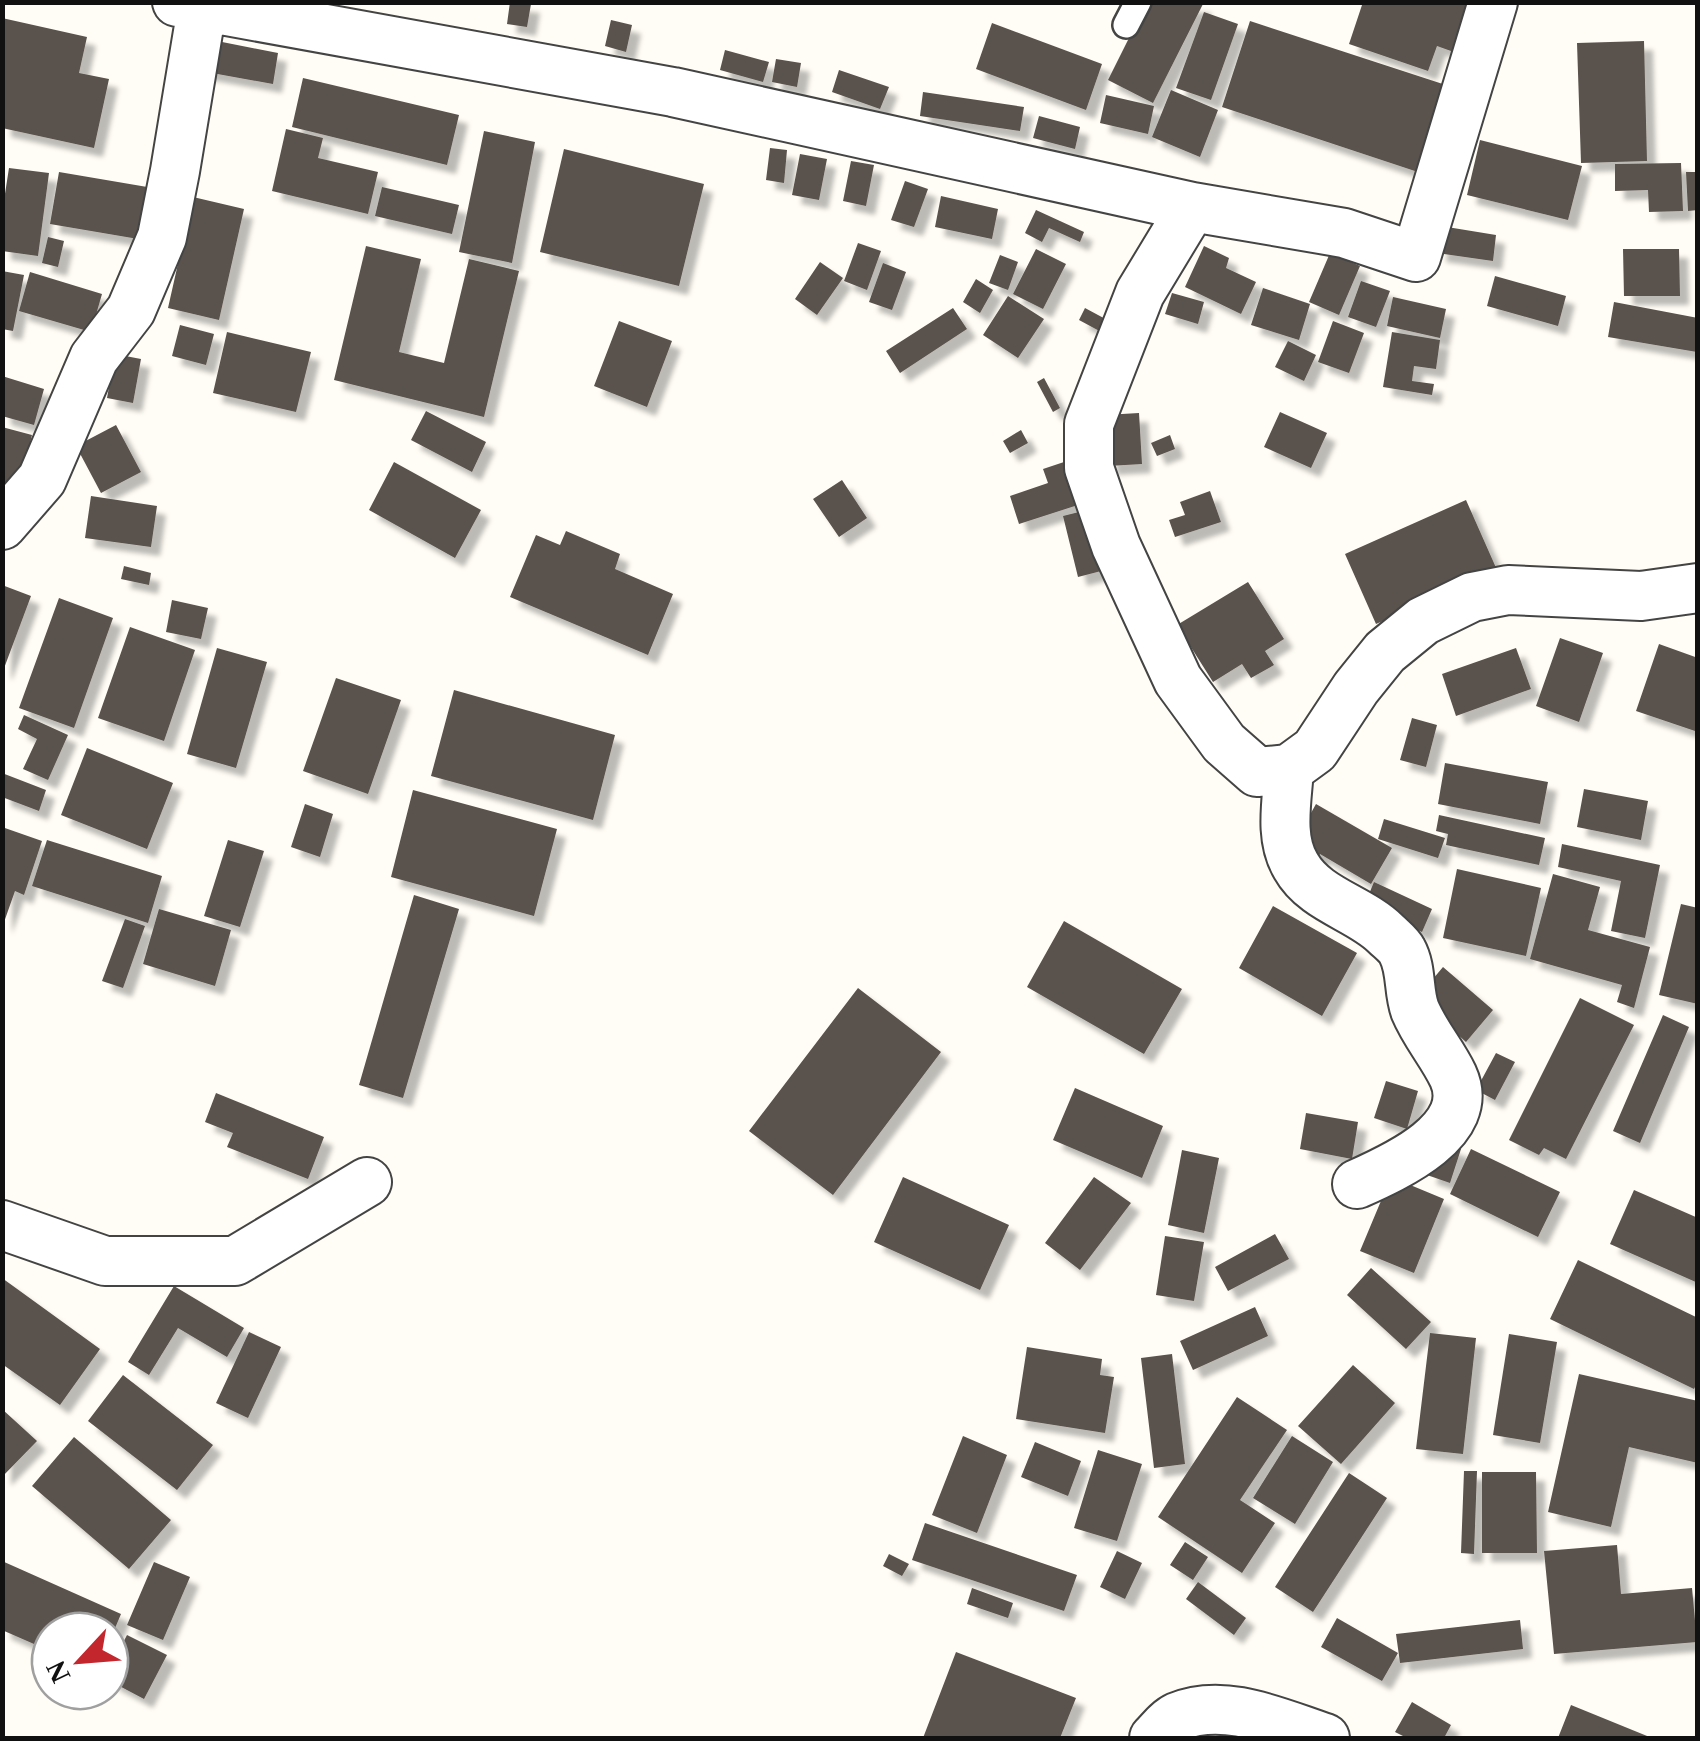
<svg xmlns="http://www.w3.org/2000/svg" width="1700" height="1741" viewBox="0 0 1700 1741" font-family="Georgia,serif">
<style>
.building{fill:#5a524d;filter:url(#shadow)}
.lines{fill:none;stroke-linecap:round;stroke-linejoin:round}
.lane-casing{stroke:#444;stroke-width:30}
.street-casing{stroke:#444;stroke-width:52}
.lane{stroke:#fff;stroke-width:25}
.street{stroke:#fff;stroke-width:48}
</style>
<defs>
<filter id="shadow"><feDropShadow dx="9" dy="9" stdDeviation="2.5" flood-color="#0004"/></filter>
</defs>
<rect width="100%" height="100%" fill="#fffdf5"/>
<!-- building -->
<path class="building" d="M510 2 531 4 527 27 507 24Z
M1147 2 1203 4 1153 103 1108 80Z
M1363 2H1484L1465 56 1437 46 1428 71 1349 44Z
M1204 12 1238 24 1211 100 1176 88Z
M2 18 87 37 79 73 109 79 94 148 2 128Z
M611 20 632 25 626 52 605 46Z
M1250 21 1452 87 1424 174 1222 107Z
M992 23 1102 64 1086 110 976 69Z
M207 39 278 53 273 84 201 71Z
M1644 41 1647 161 1581 163 1577 43Z
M725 50 769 62 763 82 720 70Z
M776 59 801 63 797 87 772 82Z
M839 70 889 87 880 109 832 92Z
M303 78 459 115 447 165 292 127Z
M1171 90 1218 110 1200 157 1152 137Z
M923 92 1024 107 1020 131 920 116Z
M1106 95 1154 106 1148 134 1100 123Z
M1039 116 1080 127 1075 149 1033 138Z
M286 129 323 138 318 158 378 172 368 214 272 191Z
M484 131 535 142 512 263 459 252Z
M1480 140 1582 166 1568 220 1467 195Z
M770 148 787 150 784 183 766 180Z
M564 149 704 184 679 286 540 252Z
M800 154 827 159 819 200 792 195Z
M851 161 874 165 866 206 843 201Z
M1681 163 1683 211 1649 212 1648 190 1615 191V164Z
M9 168 49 173 38 256 2 251V213Z
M59 172 159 189 150 241 50 224Z
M1686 172H1698V210L1688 211Z
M905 181 928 189 914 227 891 220Z
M382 187 459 205 452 234 375 216Z
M941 196 998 209 992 239 935 227Z
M193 197 244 209 219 320 168 308Z
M1036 210 1084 232 1080 242 1049 228 1042 242 1025 233Z
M1441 226 1496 235 1493 261 1437 253Z
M48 237 64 241 58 267 42 263Z
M858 243 881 251 867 290 844 281Z
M366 246 421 259 399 352 444 363 469 259 519 271 484 417 334 380Z
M1204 246 1229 258 1226 268 1256 282 1241 314 1185 287Z
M1036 249 1066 264 1043 309 1013 294Z
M1623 249H1679L1680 296H1624Z
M1330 253 1360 266 1339 315 1309 302Z
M1000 255 1018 262 1008 290 989 283Z
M820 262 843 278 817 315 795 299Z
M883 263 906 272 892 310 869 302Z
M2 271 24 275 13 331 2 329Z
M30 272 102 294 91 332 19 311Z
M1495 276 1566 296 1558 326 1487 306Z
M976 279 993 290 980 313 963 302Z
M1361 281 1390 291 1376 327 1348 317Z
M1263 288 1310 304 1299 340 1251 325Z
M1172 293 1204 302 1198 324 1165 314Z
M1008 296 1044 319 1018 358 983 335Z
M1393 297 1446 309 1440 338 1387 326Z
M1614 302 1698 318 1697 352 1608 337Z
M953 308 967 329 900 373 886 351Z
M1085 308 1111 322 1105 334 1079 320Z
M619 321 672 341 647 407 594 386Z
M1333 321 1364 333 1349 373 1318 362Z
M180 325 214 334 206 365 172 356Z
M227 332 311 352 296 412 213 393Z
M1392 332 1440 340 1436 369 1414 366 1412 381 1434 384 1432 395 1383 387Z
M1288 341 1316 355 1304 381 1275 367Z
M115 354 141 359 133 403 107 398Z
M2 376 44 389 34 425 2 416Z
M1044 378 1060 408 1053 412 1037 382Z
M426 411 486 442 472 472 411 440Z
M1280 412 1327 433 1311 468 1264 447Z
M1139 413 1142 464 1108 466 1105 415Z
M116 425 141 472 101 493 76 446Z
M2 427 32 435 18 492 2 488Z
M1021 430 1028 443 1010 453 1003 441Z
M1170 435 1175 449 1157 456 1151 443Z
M1067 461 1081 504 1019 524 1010 496 1048 483 1043 469Z
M394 462 481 510 455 558 369 510Z
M842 480 867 518 839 537 813 499Z
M1210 491 1221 522 1175 537 1169 520 1185 515 1180 502Z
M91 496 157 506 151 547 85 538Z
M1466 500 1497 570 1376 624 1345 554Z
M1091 509 1105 570 1078 577 1063 516Z
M566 531 620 554 615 569 673 594 648 655 510 597 536 535 560 545Z
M124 566 151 573 149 585 121 579Z
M1248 582 1284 639 1265 651 1274 665 1251 678 1242 664 1213 682 1177 625Z
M2 585 31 596 3 671H2Z
M59 598 113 618 74 728 19 708Z
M172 600 208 608 201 639 166 632Z
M130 627 195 650 164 741 98 718Z
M1560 638 1603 653 1579 722 1536 706Z
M1659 644 1698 658V732L1636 711Z
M217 648 267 662 236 768 187 754Z
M1516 648 1531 689 1456 716 1442 674Z
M336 678 401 700 368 794 303 771Z
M454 690 615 735 593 820 431 776Z
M24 715 68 735 48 780 23 769 37 739 18 729Z
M1412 718 1437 725 1426 767 1400 760Z
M87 748 173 783 147 849 61 815Z
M1445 763 1548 782 1540 824 1438 804Z
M2 773 46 790 39 811 2 797Z
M1584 789 1648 801 1641 840 1577 827Z
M413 790 557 829 534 916 391 877Z
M305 804 333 814 320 857 291 847Z
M1316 804 1392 848 1371 884 1320 854 1316 861 1292 847Z
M1439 815 1545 838 1539 865 1446 845 1448 834 1436 831Z
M1384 819 1445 838 1438 858 1378 839Z
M2 827 42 841 24 895 15 891 3 925Z
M47 840 162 876 148 923 32 886Z
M228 840 264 851 240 927 204 916Z
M1562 844 1660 865 1645 938 1611 931 1621 881 1558 867Z
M1457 869 1541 888 1526 956 1443 938Z
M1553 874 1600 887 1588 930 1650 947 1634 1008 1617 1002 1622 985 1530 959Z
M1374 882 1432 909 1422 932 1364 906Z
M414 895 459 909 403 1098 359 1085Z
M1681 904 1698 908V1004L1659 995Z
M1273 906 1357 953 1322 1016 1239 968Z
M159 909 231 930 215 986 143 964Z
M125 919 145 926 123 988 102 981Z
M1064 921 1182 989 1144 1054 1027 987Z
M1443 967 1493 1010 1466 1042 1417 998Z
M858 988 941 1052 833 1195 749 1131Z
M1580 998 1634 1025 1566 1159 1544 1148 1539 1155 1509 1140Z
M1663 1015 1689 1027 1640 1143 1613 1131Z
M1496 1053 1515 1062 1495 1100 1476 1090Z
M1386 1081 1418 1091 1407 1129 1374 1118Z
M1075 1088 1163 1126 1142 1178 1053 1140Z
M216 1093 324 1137 308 1179 227 1147 233 1133 205 1122Z
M1306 1113 1358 1122 1352 1159 1300 1149Z
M1439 1142 1461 1149 1450 1183 1427 1175Z
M1471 1149 1560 1192 1538 1237 1450 1194Z
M1182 1150 1219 1158 1204 1233 1168 1225Z
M903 1177 1009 1225 980 1290 874 1242Z
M1094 1177 1131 1203 1080 1270 1045 1243Z
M1391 1177 1444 1199 1414 1273 1360 1251Z
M1634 1190 1698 1218V1283L1610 1244Z
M1275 1234 1289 1259 1228 1291 1215 1267Z
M1165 1236 1204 1242 1194 1301 1156 1295Z
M1578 1260 1698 1318V1381L1694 1389 1550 1319Z
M1371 1268 1431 1322 1406 1349 1347 1295Z
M2 1278 100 1349 60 1405 2 1364Z
M174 1286 244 1328 227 1357 178 1328 149 1375 128 1362Z
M1255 1307 1268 1336 1193 1370 1180 1341Z
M249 1332 281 1347 248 1418 216 1403Z
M1430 1333 1476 1338 1463 1454 1416 1449Z
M1509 1334 1557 1342 1540 1443 1493 1435Z
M1027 1347 1102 1359 1100 1375 1114 1377 1105 1433 1016 1419Z
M1172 1354 1185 1464 1154 1468 1141 1358Z
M1353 1365 1395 1403 1341 1464 1298 1426Z
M1579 1374 1698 1401V1463L1629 1447 1611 1527 1548 1512Z
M123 1375 213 1445 177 1490 88 1421Z
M1237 1397 1287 1430 1240 1500 1275 1523 1242 1573 1158 1517Z
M2 1409 37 1441 2 1477Z
M963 1436 1007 1455 977 1533 932 1515Z
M1292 1436 1333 1462 1295 1524 1253 1498Z
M74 1437 171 1520 129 1569 32 1486Z
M1035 1442 1081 1461 1068 1496 1021 1477Z
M1098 1450 1142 1464 1117 1541 1074 1528Z
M1464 1471H1477L1474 1554 1461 1553Z
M1482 1472H1536L1537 1553H1482Z
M1349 1473 1387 1498 1313 1612 1275 1587Z
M925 1523 1077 1575 1064 1611 912 1560Z
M1185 1542 1208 1557 1193 1580 1170 1565Z
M1617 1545 1621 1594 1692 1588 1697 1642 1554 1654 1544 1551Z
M1117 1551 1142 1563 1125 1599 1100 1587Z
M889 1554 909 1564 902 1576 883 1566Z
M2 1561 121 1614 110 1640V1631H50V1651L2 1630Z
M154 1562 190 1577 163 1640 127 1625Z
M1198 1582 1246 1618 1234 1635 1186 1599Z
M972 1588 1013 1603 1008 1618 967 1604Z
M1337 1618 1398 1653 1382 1681 1321 1647Z
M1520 1620 1523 1649 1400 1663 1396 1634Z
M127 1635 167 1655 144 1699 110 1681V1668Z
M956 1652 1076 1698 1060 1738H923Z
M1412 1702 1451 1725 1444 1738H1407L1395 1732Z
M1571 1705 1652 1738H1558Z"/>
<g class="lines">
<defs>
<path id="lane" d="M1126 25 1138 2"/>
<path id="street" d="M177 2 673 92 1192 207 1344 233 1416 257 1493 2
M1192 207 1140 293 1089 424V468L1116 546 1178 680 1224 743 1257 772 1289 769 1315 750 1356 688 1385 652 1423 621 1472 597 1508 590 1641 596 1698 588
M2 525 42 479 94 358 131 310 162 237 175 171 202 8
M1289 769C1287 801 1279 838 1296 866 1315 900 1360 908 1386 934 1391 939 1399 945 1402 951 1412 969 1408 991 1415 1010 1425 1034 1442 1053 1453 1076 1478 1130 1395 1167 1357 1184
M2 1225 105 1261H235L367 1182
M1154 1738C1160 1732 1168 1721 1177 1717 1225 1697 1279 1723 1325 1738"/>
</defs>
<!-- lane casing -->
<use href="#lane" class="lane-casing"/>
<!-- street casing -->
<use href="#street" class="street-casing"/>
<!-- lane -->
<use href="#lane" class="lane"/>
<!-- street -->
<use href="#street" class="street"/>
</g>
<!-- border -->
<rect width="1700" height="1741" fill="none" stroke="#111111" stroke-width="10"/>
<!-- north arrow -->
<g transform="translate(80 1661) rotate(244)"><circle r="48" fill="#ffffff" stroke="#a0a0a0" stroke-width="2.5"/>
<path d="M0-8L18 38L0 25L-18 38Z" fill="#c4262e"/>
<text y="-15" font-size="28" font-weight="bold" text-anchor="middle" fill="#111111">N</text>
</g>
</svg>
